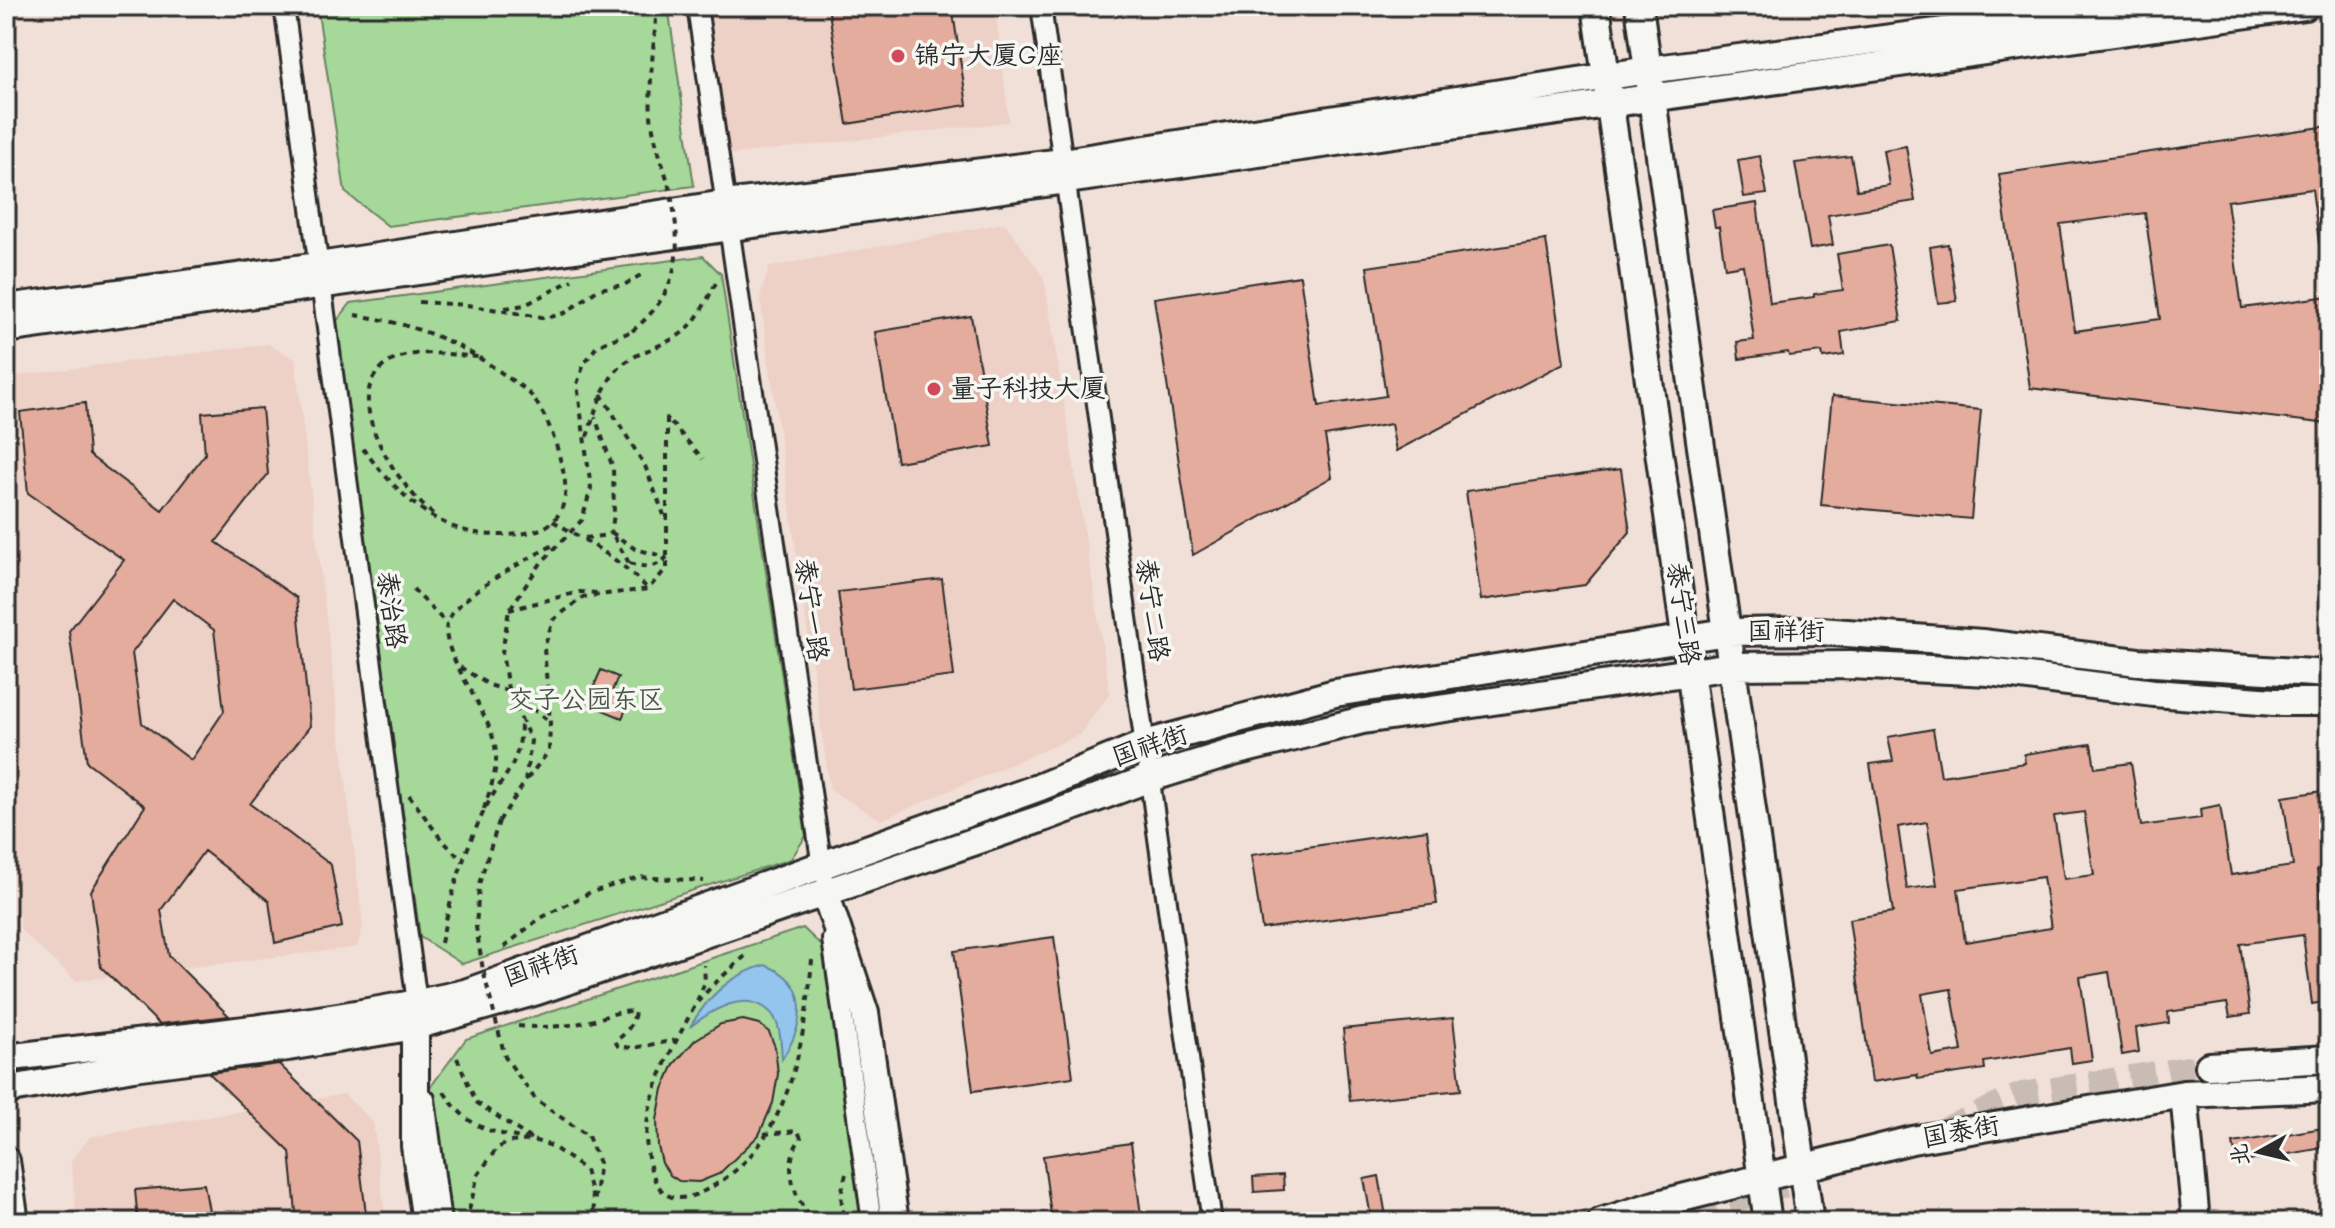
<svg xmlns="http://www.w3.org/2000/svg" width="2335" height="1228" viewBox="0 0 2335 1228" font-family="'Comic Neue','LXGW WenKai TC',sans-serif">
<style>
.built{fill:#edd0c6}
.green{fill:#a5d899;stroke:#688262;stroke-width:2}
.water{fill:#93c5ef;stroke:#6987a1;stroke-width:2}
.building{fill:#e4ac9c;stroke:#2b2b2b;stroke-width:2;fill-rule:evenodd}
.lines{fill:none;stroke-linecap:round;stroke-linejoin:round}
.secondary-tunnel{stroke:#c9bcb5;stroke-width:26;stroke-dasharray:26 13;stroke-linecap:butt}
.street-casing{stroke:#2b2b2b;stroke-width:24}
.secondary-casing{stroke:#2b2b2b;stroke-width:32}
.path{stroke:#2b2b2b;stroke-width:4;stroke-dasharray:6 6;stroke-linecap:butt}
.street{stroke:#f6f6f2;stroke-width:18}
.secondary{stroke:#f6f6f2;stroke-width:26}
.path-bridge{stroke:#2b2b2b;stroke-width:4;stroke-dasharray:6 6;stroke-linecap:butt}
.poi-dot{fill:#d1495b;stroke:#f6f6f2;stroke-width:3}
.labels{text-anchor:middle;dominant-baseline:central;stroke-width:7;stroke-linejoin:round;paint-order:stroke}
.poi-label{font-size:26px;fill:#2b2b2b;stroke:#f6f6f2;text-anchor:start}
.street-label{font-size:26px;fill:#2b2b2b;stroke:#f6f6f2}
.park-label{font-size:26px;fill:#4a5646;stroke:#f6f6f2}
</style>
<rect width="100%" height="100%" fill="#f1e0d8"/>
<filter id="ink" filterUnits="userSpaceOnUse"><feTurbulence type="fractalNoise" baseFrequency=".0125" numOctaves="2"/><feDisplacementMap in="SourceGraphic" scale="16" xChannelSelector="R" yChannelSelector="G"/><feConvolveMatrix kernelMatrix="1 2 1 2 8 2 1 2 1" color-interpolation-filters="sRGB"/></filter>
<g filter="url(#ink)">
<!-- built -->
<path class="built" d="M708 6H995L1009 122 727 155Z
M1005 223 1044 278 1110 693 1079 735 881 820 830 790 760 297 769 267Z
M268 344 295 359 363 925 357 947 76 981 21 931 6 800V377Z
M344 1094 373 1122 386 1222H77L71 1161 90 1137Z"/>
<!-- green -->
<path class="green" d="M317 6H668L694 186 388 226 345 192Z
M703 256 721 274 806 836 791 859 462 964 420 937 336 322 351 303Z
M803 928 823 947 866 1222H445L426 1093 466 1039Z"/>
<!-- water -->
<path class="water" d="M765 965C812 982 805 1024 782 1059 781 1045 781 1021 769 1011 745 989 710 1011 690 1027 708 996 730 975 765 965Z"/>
<!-- building -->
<path class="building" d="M828 6H952L967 105 847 124Z
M2329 126V242L2319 243 2312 189 2227 201 2242 308 2329 296V424L2030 388 1999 174ZM2145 213 2160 319 2075 331 2060 224Z
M1906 146 1915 201 1828 215 1833 245 1810 249 1795 163 1851 156 1857 190 1889 185 1883 150Z
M1760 156 1767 194 1744 197 1738 160Z
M1757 203 1770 303 1814 297V294L1843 290 1837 254 1889 245 1901 321 1841 332 1844 355 1823 358 1822 352 1789 356 1788 352 1739 359 1737 342 1754 340 1743 265 1725 268 1719 227H1715L1712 210Z
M1546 240 1564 363 1396 451 1391 424 1325 436 1332 477 1193 555 1154 298 1300 276 1319 406 1386 396 1367 267Z
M1948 244 1957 301 1938 303 1930 247Z
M971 316 993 446 897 462 875 332Z
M1832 396 1981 410 1971 519 1821 505Z
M85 403 89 455 162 510 205 454 202 413 262 408 268 474 216 542 297 598 310 726 250 804 331 865 342 927 275 943 269 901 204 851 161 910 169 956 229 1016 159 1024 101 967 91 891 145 806 87 762 69 631 124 560 28 493 20 412ZM173 599 214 630 224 711 191 760 142 723 132 653Z
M1621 469 1630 532 1585 585 1481 600 1466 491Z
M942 579 954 676 851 689 838 592Z
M601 670 618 677 612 691 631 699 622 718 598 708 605 691 594 686Z
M1933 729 1941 776 2025 763 2024 754 2091 744 2095 768 2131 763 2141 826 2201 818 2200 809 2220 805 2231 875 2293 866 2283 797 2329 790V869L2317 870 2329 959V1001L2312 1004 2303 935 2240 944 2250 1014 2230 1017 2227 1003 2168 1012 2169 1023 2136 1028 2139 1052 2122 1055 2109 972 2080 977 2092 1060 2072 1063 2070 1048 1984 1062 1985 1069 1918 1079 1917 1075 1872 1082 1849 919 1893 912 1870 764 1893 761 1888 737ZM2084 812 2094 875 2064 879 2054 816ZM1927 822 1937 885 1907 889 1898 827ZM2043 877 2051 928 1965 942 1958 889ZM1951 989 1962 1051 1932 1056 1922 994Z
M1427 830 1437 904 1262 929 1251 855Z
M1054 937 1073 1077 973 1091 954 951Z
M1453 1018 1461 1090 1350 1101 1343 1029Z
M743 1020 759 1024 769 1032 775 1047 778 1074 773 1103 759 1135 719 1174 699 1182 679 1181 670 1175 662 1163 658 1146 657 1120 663 1089 674 1064 695 1040 721 1024Z
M279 1064 357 1141 367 1222H297L290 1152 209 1073Z
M2329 1127V1147L2237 1163 2233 1143Z
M1131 1143 1142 1222H1052L1043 1156Z
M1283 1175 1284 1190 1254 1192 1253 1177Z
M1379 1176 1387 1222H1372L1364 1179Z
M204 1184 211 1222H138L135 1190Z"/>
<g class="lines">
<!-- secondary-tunnel -->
<path class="secondary-tunnel" d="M1943 1131 2022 1095 2209 1066
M1653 1222 1785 1185"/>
<defs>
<path id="street" d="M284 6 417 1003 416 1014
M697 6 823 874
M1041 6 1212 1222
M832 939 872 1222
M425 1099 441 1222"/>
<path id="secondary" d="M1596 6 1768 1222
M1639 6 1810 1222
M6 308 319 266 725 204 1063 162 1648 70 2133 6
M6 329 2305 6
M825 892 865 1013 895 1222
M415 1026V1146L426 1222
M6 1058C159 1039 314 1027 465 993L1040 787 1145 744 1335 693 1727 632 1820 631 1982 643 2138 662 2329 674
M2209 1066 2329 1059
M6 1090 133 1067 288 1047 415 1026 537 991 640 956 1043 818 1150 778 1234 752 1363 720 1732 666 1850 665 1989 672 2154 693 2274 702H2329
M2184 1094 2196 1222
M6 1161 15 1222
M1601 1222 1658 1204 1912 1140 2184 1094 2329 1088"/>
</defs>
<!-- street casing -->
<use href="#street" class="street-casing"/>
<!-- secondary casing -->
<use href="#secondary" class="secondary-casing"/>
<!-- path -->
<path class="path" d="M419 302 467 305 547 318 565 313 599 289 624 285 644 273
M505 308 525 305 572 280
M355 315C416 324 461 342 510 379 517 384 528 390 533 398 546 415 555 438 560 459 565 476 569 495 560 512 551 528 536 532 519 534 445 542 406 503 363 449
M601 394 645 466 664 515
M587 437C595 412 602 383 622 365 640 350 665 346 682 333 699 320 707 299 717 281
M433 514C400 488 335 396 388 363 412 347 451 355 479 357
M553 521C591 544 617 557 648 589
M585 538 608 535 611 532 614 515 613 468 595 417
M629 563 611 532 635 549 667 557
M629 563C646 567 654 570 667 557
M413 589 447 624
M509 610 579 592 598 593
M460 667 489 685 509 691 550 722
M527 779 549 751 550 722 544 648 553 620 583 597 648 589 667 568V418L703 459
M409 795 441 839 463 861
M484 809C489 792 497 773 496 755 495 714 439 656 447 624 454 596 530 558 555 544
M499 821 525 782 531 741 508 689 502 653 509 610 541 563 582 520 591 488 577 384 584 364 597 346 632 331
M441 943C451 895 462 857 483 813 500 777 521 768 521 723
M504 947 539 919 589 893 639 877 704 881
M745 956C729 971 710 986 697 1003 691 1011 687 1021 682 1030 659 1072 634 1127 653 1175 656 1184 662 1194 672 1197 688 1201 705 1191 718 1183 791 1138 805 1038 812 960
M697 1001 705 982 704 965
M518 1026C542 1028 566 1027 590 1021 604 1018 620 1009 635 1012 633 1025 626 1034 615 1041L618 1046 633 1048 677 1040
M457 1058 476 1102 531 1139
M444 1092C468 1128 486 1131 526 1139
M764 1134 798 1131 801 1138C781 1164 794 1201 815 1222
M588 1136 599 1163 592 1222
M846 1174C841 1190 839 1207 847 1222
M466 1222 478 1175 497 1148 510 1142 533 1140 552 1146 585 1170 594 1203"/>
<!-- street -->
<use href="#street" class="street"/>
<!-- secondary -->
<use href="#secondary" class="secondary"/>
<!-- path-bridge -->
<path class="path-bridge" d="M632 331C677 295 683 255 672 200 667 172 654 145 651 116 649 84 653 51 656 19
M499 821 479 884 476 927 483 970 505 1057 536 1100 588 1136"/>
</g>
</g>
<!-- markers -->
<g class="poi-dot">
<circle cx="898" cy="56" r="8"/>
<circle cx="934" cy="389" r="8"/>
</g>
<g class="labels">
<!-- poi labels -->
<g class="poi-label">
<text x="914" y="56">锦宁大厦G座</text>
<text x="950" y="389">量子科技大厦</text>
</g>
<!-- street labels -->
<g class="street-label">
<text transform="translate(391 610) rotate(82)">泰治路</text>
<text transform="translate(811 610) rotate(82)">泰宁一路</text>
<text transform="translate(1152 610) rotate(82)">泰宁二路</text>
<text transform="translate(1683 614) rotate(82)">泰宁三路</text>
<text x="1786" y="632">国祥街</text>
<text transform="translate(1150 746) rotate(-19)">国祥街</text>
<text transform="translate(541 966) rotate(-19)">国祥街</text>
<text transform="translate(1961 1132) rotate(-10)">国泰街</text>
</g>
<!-- park labels -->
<g class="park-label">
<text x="586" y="700">交子公园东区</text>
</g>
</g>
<!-- margin -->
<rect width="2335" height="1228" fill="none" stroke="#f6f6f2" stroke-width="32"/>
<rect x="16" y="16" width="2303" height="1196" fill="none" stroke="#2b2b2b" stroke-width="3" filter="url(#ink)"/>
<!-- north arrow -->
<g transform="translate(2259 1152) rotate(262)" stroke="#f6f6f2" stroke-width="6" paint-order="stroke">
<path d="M0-6L14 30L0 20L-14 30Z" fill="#2b2b2b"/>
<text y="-12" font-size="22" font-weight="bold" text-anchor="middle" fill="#2b2b2b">北</text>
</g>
</svg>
